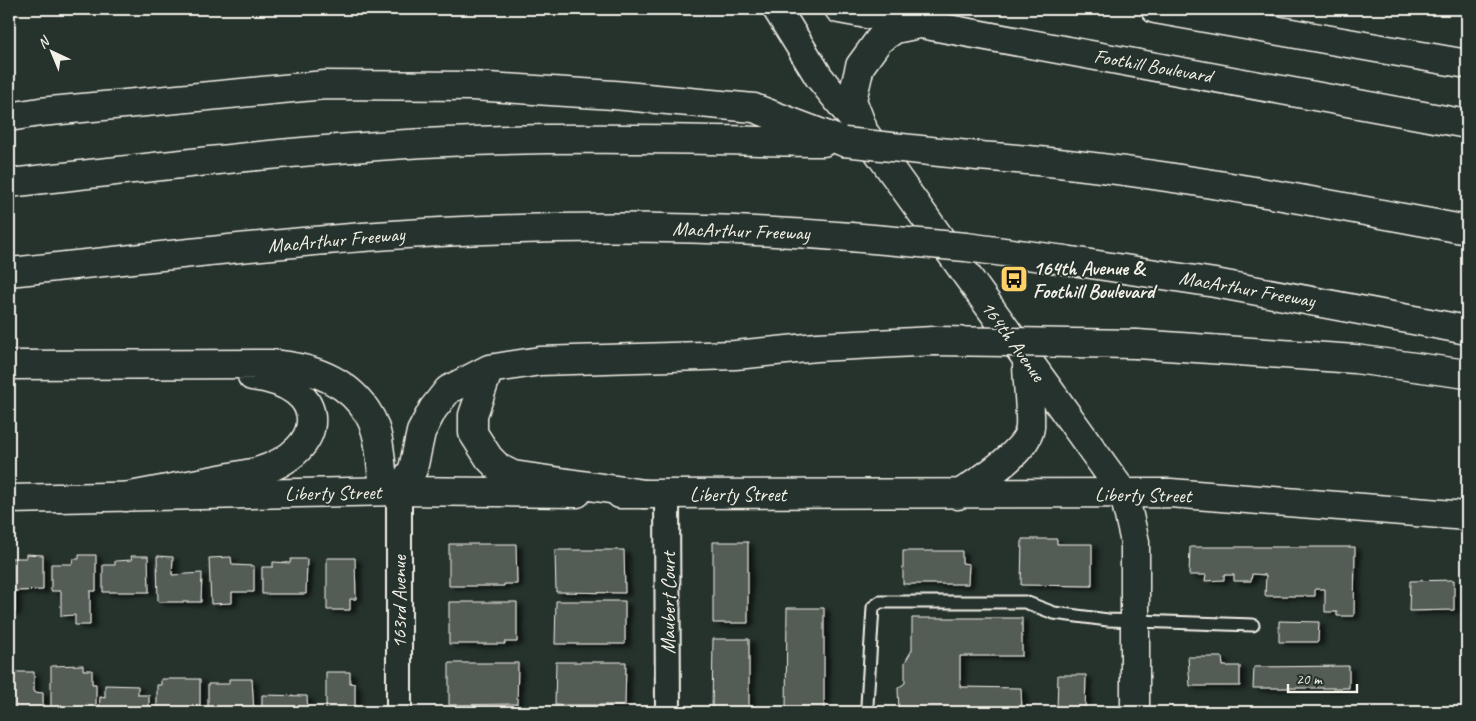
<svg xmlns="http://www.w3.org/2000/svg" width="1476" height="721" viewBox="0 0 1476 721" font-family="Caveat,sans-serif">
<style>
.building{fill:#525c55;stroke:#f4f1e8;filter:url(#shadow)}
.lines{fill:none;stroke-linecap:round;stroke-linejoin:round}
.lane-casing{stroke:#f4f1e8;stroke-width:15}
.street-casing{stroke:#f4f1e8;stroke-width:28}
.secondary-casing{stroke:#f4f1e8;stroke-width:31}
.highway-casing{stroke:#f4f1e8;stroke-width:31}
.lane{stroke:#26332d;stroke-width:11}
.street{stroke:#26332d;stroke-width:24}
.secondary{stroke:#26332d;stroke-width:28}
.highway{stroke:#26332d;stroke-width:28}
.highway-bridge-casing{stroke:#f4f1e8;stroke-width:31;stroke-linecap:butt}
.highway-bridge{stroke:#26332d;stroke-width:28}
.labels{text-anchor:middle;dominant-baseline:central;stroke-width:4;stroke-linejoin:round;paint-order:stroke}
.street-label{font-size:20px;fill:#f4f1e8;stroke:#26332d}
.poi-label{font-size:20px;font-weight:bold;fill:#f4f1e8;stroke:#26332d;text-anchor:start}
</style>
<defs>
<filter id="shadow"><feDropShadow dx="5.5" dy="3" stdDeviation="2.5" flood-color="#0009"/></filter>
</defs>
<rect width="100%" height="100%" fill="#26332d"/>
<filter id="ink" filterUnits="userSpaceOnUse"><feTurbulence type="fractalNoise" baseFrequency=".02" numOctaves="2"/><feDisplacementMap in="SourceGraphic" scale="10" xChannelSelector="R" yChannelSelector="G"/><feConvolveMatrix kernelMatrix="1 2 1 2 8 2 1 2 1" color-interpolation-filters="sRGB"/></filter>
<g filter="url(#ink)">
<!-- building -->
<path class="building" d="M1022 539H1057V544H1092V586L1021 585Z
M713 542H748V623H713Z
M449 544H516L517 584H504V586H449Z
M1190 547H1355L1354 616H1337V612H1325V589H1315V596H1265L1266 575 1252 574 1251 581H1234V575H1224V580L1205 581 1206 575H1189Z
M555 550H624L625 593 556 592Z
M903 551H962V563L969 564 968 584H903Z
M26 554 43 555V590L15 591V612H9V558H26Z
M79 555H96V591H90V625H75V615L61 616V591H51V564H72L73 559H79Z
M131 556H148L149 592H103V565H115V561L132 560Z
M157 556 173 557 172 575 202 573 201 602H158Z
M231 557 232 565 254 566V592H232V603L211 604 209 558Z
M327 558H355L356 599H350V610H327Z
M291 559H307L306 594H262V567H273V562L290 563Z
M1454 580V610L1409 611 1410 581Z
M556 601H625V644H555Z
M449 602H517V642H504L505 644H449Z
M787 608H824V712H786Z
M912 618H1022V656H960V687L1021 688 1022 712H899L898 688 905 683V662L912 650Z
M1279 621 1319 622 1318 642H1279Z
M713 639H749V712H712Z
M1188 657H1222L1223 666H1240V686H1190Z
M556 662H626L625 705H555Z
M449 663H518L517 704 449 705Z
M83 665V670H92V684H96V712H51V666Z
M1349 666V688H1253L1254 667Z
M9 672H34V692L43 693V712H9Z
M326 672H350V683L355 684V712H326Z
M1058 675H1086L1085 712H1057Z
M161 679H200V712H157V685H161Z
M229 679H252L254 712H208V684H229Z
M105 685 138 686V695H149V712H99L100 697 105 698Z
M262 695 307 696 308 712H262Z"/>
<g class="lines">
<defs>
<path id="lane" d="M1257 25 1259 9
M867 705 873 607 880 602H1025L1054 613 1108 620 1253 625"/>
<path id="street" d="M667 494 668 712
M399 712V491"/>
<path id="secondary" d="M777 9 819 77 866 135 1124 494 1135 542V712
M839 9 1467 124
M1155 9 1467 64
M862 126 852 100 860 66 879 40 895 29 919 24
M620 494 1170 493 1467 516
M958 495C977 482 1028 452 1030 427 1031 406 1027 382 1027 361
M9 499 399 491 577 493"/>
<path id="highway" d="M9 117 40 112 325 85 472 86 614 95 754 108 844 142
M978 156C1143 167 1305 200 1467 230
M9 183C154 167 299 149 446 142 572 136 697 140 823 142
M1065 260 1215 283 1467 330
M9 272C127 260 245 246 363 237 525 225 688 224 850 237
M1137 344 1355 359 1467 374
M9 365 271 364C310 367 348 379 369 415 380 433 380 458 383 478L399 491 413 469 421 432 433 409 448 390 489 369 540 361 735 355 817 347 934 341
M489 369 473 415V433L489 458 499 468 513 475 644 494
M125 497 257 472C329 451 331 385 252 376"/>
</defs>
<!-- lane casing -->
<use href="#lane" class="lane-casing"/>
<!-- street casing -->
<use href="#street" class="street-casing"/>
<!-- secondary casing -->
<use href="#secondary" class="secondary-casing"/>
<!-- highway casing -->
<use href="#highway" class="highway-casing"/>
<!-- lane -->
<use href="#lane" class="lane"/>
<!-- street -->
<use href="#street" class="street"/>
<!-- secondary -->
<use href="#secondary" class="secondary"/>
<!-- highway -->
<use href="#highway" class="highway"/>
<defs>
<path id="highway-bridge" d="M844 142 978 156
M850 237 966 247 1065 260
M934 341 1137 344"/>
</defs>
<!-- highway-bridge casing -->
<use href="#highway-bridge" class="highway-bridge-casing"/>
<!-- highway-bridge -->
<use href="#highway-bridge" class="highway-bridge"/>
</g>
</g>
<!-- icons -->
<defs>
<symbol id="bus-square" viewBox="-11 -11 22 22"><rect x="-9" y="-9" width="18" height="18" rx="4" fill="#ffd166" stroke="#26332d"/><path d="M-5-6H5V4H4V6H2V4H-2V6H-4V4H-5ZM-3.5-4V0h7V-4ZM-3.5 1.2v1.5H-2V1.2ZM2 1.2v1.5H3.5V1.2Z" fill="#111"/></symbol>
</defs>
<g fill-rule="evenodd">
<use href="#bus-square" x="998" y="263" width="32" height="32"/>
</g>
<g class="labels">
<!-- street labels -->
<g class="street-label">
<text transform="translate(1153 66) rotate(10)">Foothill Boulevard</text>
<text transform="translate(741 231) rotate(2)">MacArthur Freeway</text>
<text transform="translate(336 240) rotate(-5)">MacArthur Freeway</text>
<text transform="translate(1247 289) rotate(10)">MacArthur Freeway</text>
<text transform="translate(1013 341) rotate(54)">164th Avenue</text>
<text transform="translate(333 493) rotate(-1)">Liberty Street</text>
<text x="738" y="494">Liberty Street</text>
<text transform="translate(1143 495) rotate(1)">Liberty Street</text>
<text transform="translate(399 602) rotate(-90)">163rd Avenue</text>
<text transform="translate(668 603) rotate(-90)">Maubert Court</text>
</g>
<!-- poi labels -->
<g class="poi-label">
<text x="1033" y="268">164th Avenue &amp;<tspan x="1033" dy="23">Foothill Boulevard</tspan></text>
</g>
</g>
<!-- margin -->
<rect width="1476" height="721" fill="none" stroke="#26332d" stroke-width="30"/>
<rect x="15" y="15" width="1446" height="691" fill="none" stroke="#f4f1e8" stroke-width="2" filter="url(#ink)"/>
<!-- north arrow -->
<g transform="translate(52 52) rotate(316)" stroke="#26332d" stroke-width="4" paint-order="stroke">
<path d="M0-4L9 19L0 12L-9 19Z" fill="#f4f1e8"/>
<text y="-8" font-size="14" font-weight="bold" text-anchor="middle" fill="#f4f1e8">N</text>
</g>
<!-- scale -->
<path d="M1288 684v8h69v-8" fill="none" stroke="#f4f1e8" stroke-width="2.5"/>
<text x="1296" y="684" font-size="15" fill="#f4f1e8" stroke="#26332d" stroke-width="4" paint-order="stroke">20 m</text>
</svg>
